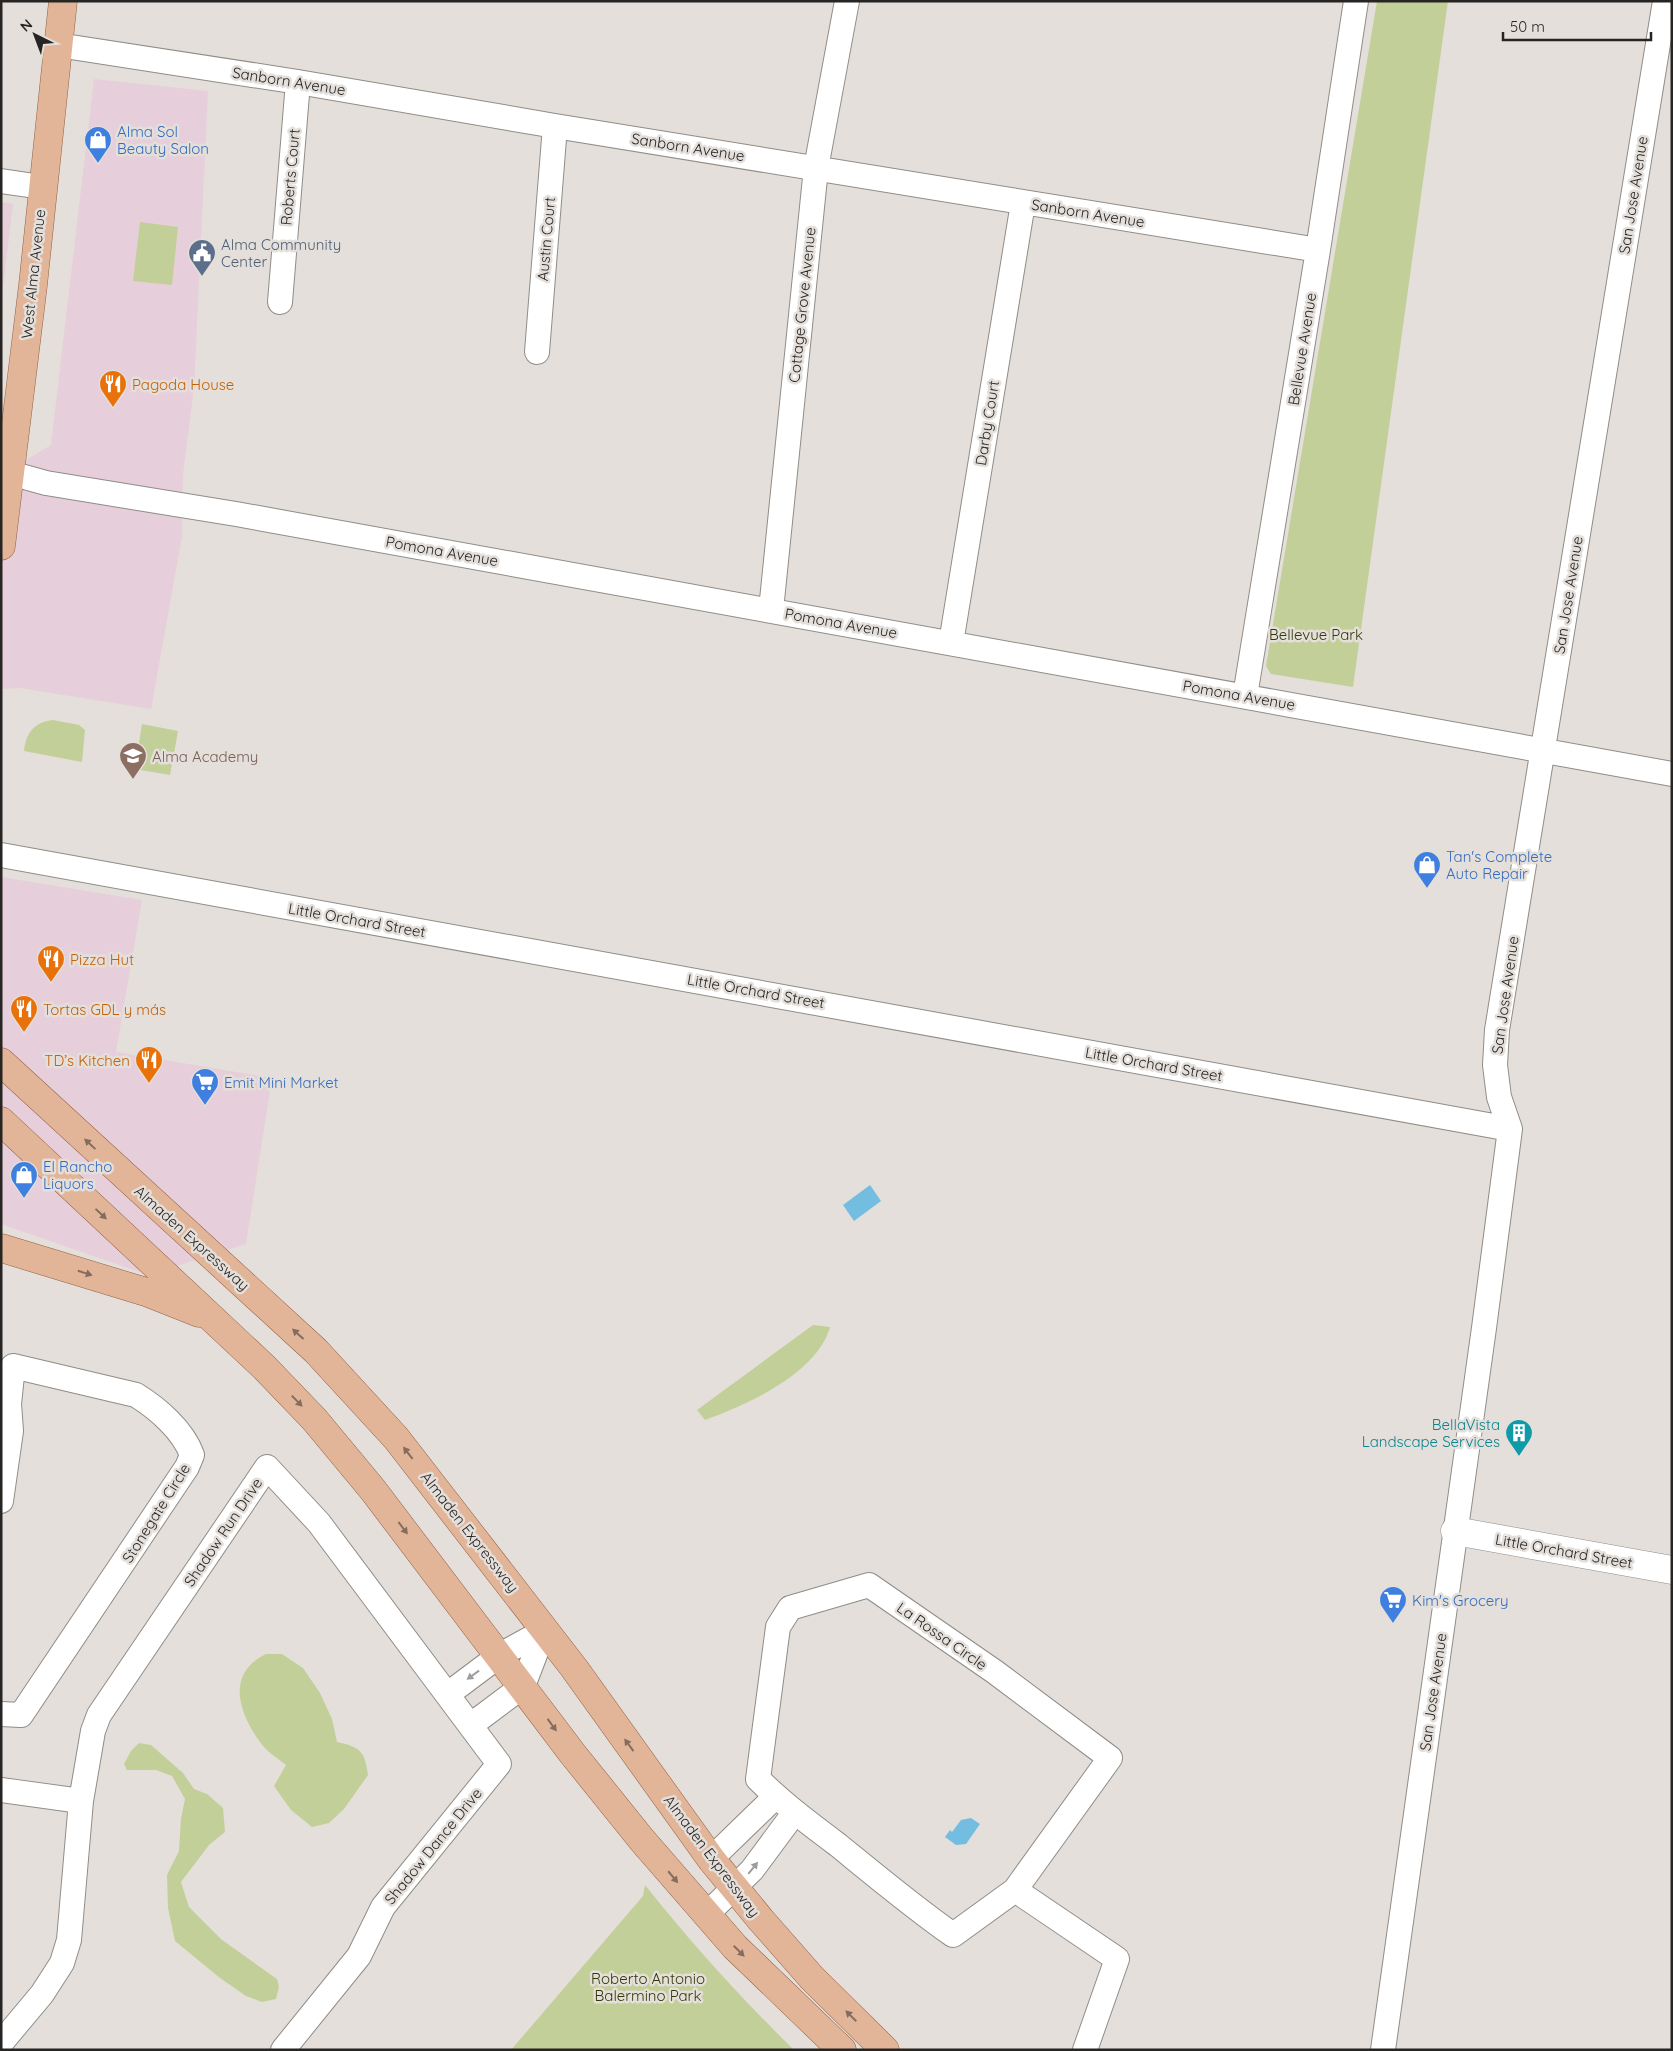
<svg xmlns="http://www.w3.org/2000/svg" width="1673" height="2051" viewBox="0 0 1673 2051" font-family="Quicksand,sans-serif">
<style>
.commercial{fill:#e6cfda}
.green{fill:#c3cf98}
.water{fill:#73bde0}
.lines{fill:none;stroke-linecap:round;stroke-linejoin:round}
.minor-casing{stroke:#908c87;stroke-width:26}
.tertiary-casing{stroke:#908c87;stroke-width:29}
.primary-casing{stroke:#946143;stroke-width:29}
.minor{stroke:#fff;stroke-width:24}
.tertiary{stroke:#fff;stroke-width:28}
.primary{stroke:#e2b498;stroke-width:28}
.oneway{fill:#846c5e}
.oneway2{fill:#9e9d9c}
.labels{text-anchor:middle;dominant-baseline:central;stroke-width:5;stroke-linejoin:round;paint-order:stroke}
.street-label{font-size:15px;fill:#272523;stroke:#e4dfda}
.shop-label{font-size:15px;fill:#366cbe;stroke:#e4dfda;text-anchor:start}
.service-label{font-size:15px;fill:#4e5e75;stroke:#e4dfda;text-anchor:start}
.food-label{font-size:15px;fill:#c56008;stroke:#e4dfda;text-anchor:start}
.park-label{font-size:15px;fill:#323905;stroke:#e4dfda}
.education-label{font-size:15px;fill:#785e54;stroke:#e4dfda;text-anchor:start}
.culture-label{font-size:15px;fill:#0d838f;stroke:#e4dfda;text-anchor:end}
</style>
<rect width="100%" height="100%" fill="#e4dfda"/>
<!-- commercial -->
<path class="commercial" d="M94 79 208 91 194 388 183 474 182 537 151 709 20 688 1 689V475L51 445Z
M1 202 13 204 1 303Z
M1 877 142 900 116 1052 272 1078 246 1244 148 1275 1 1224Z"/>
<!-- green -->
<path class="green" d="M1377 1H1448L1353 687 1271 674 1266 666Z
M140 222 178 227 172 285 133 281Z
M53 720 79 725 85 730 82 762 24 751C26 733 34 722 53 720Z
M142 724 178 731 170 775 135 769Z
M813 1325 830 1327C817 1374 746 1405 705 1420L697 1410Z
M266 1654H282L303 1668 320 1693 332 1719 337 1742C360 1747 365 1751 368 1775L344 1809 329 1823 312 1827 291 1810 274 1786 286 1765C277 1758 266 1751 260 1742 238 1712 226 1673 266 1654Z
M139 1743 151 1745 183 1773 194 1789 207 1794 223 1808 225 1832 209 1845 181 1882 189 1907 222 1940 277 1979 279 1987 276 1999 262 2002 246 1996 220 1978 175 1941 168 1908 167 1875 179 1851 181 1819 185 1799 172 1776 156 1770H127L124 1764 131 1751Z
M645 1885C691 1943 741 1998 794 2050H511L643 1896Z"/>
<!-- water -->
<path class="water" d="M870 1185 881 1201 854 1221 843 1205Z
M971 1818 980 1824 966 1844 956 1845 945 1837 950 1830 952 1832 961 1820Z"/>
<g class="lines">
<defs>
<path id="minor" d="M58 45 298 82 555 126 1318 250
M1 181 42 187
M280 302 298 82
M537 352 555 126
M10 473 46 483 236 514 1672 774
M771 610 816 168 847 1
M951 643 1023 203
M1245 696 1318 250 1356 1
M1 855 1510 1129
M1 1501 11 1431 9 1404 13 1366 136 1395C157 1408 183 1430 192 1455L187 1467 21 1715 1 1714
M869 1585 995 1672 1110 1758 1015 1890 953 1935C913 1907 876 1876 838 1845 810 1824 782 1803 758 1779L778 1627 790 1608Z
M448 1694 500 1655 544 1631
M471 1725 523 1686 544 1631
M1 1790 81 1801
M711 1859 776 1796
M1015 1890 1117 1959 1085 2050
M706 1915 752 1870 795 1812
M1 2043 42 1994 62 1963 69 1940 81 1801 93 1731 99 1715 267 1467 319 1523 499 1764 383 1907 359 1956 283 2050
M1383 2050 1484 1328 1510 1129 1499 1097 1495 1065 1497 1030 1665 1"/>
<path id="tertiary" d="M1455 1531 1672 1570"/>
<path id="primary" d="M1 546 33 285 63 1
M1 1062 316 1351 396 1438 574 1668 711 1859 761 1920 812 1978 885 2050
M1 1121 264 1367 314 1419 373 1490 572 1753 642 1840 735 1947 842 2050
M1 1248 146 1292 199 1313"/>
</defs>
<!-- minor casing -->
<use href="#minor" class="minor-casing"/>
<!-- tertiary casing -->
<use href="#tertiary" class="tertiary-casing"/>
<!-- primary casing -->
<use href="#primary" class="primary-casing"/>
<!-- minor -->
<use href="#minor" class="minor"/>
<!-- tertiary -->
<use href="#tertiary" class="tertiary"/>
<!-- primary -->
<use href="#primary" class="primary"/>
</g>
<!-- one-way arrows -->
<defs><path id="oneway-solid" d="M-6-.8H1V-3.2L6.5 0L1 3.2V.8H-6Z" transform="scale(1.25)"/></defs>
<g class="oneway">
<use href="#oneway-solid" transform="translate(90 1144) rotate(-137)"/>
<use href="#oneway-solid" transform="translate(101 1214) rotate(43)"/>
<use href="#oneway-solid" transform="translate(85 1273) rotate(17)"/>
<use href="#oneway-solid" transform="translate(298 1334) rotate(-138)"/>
<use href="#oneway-solid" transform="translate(297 1401) rotate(46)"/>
<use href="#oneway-solid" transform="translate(408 1453) rotate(-128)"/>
<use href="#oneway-solid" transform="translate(403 1528) rotate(53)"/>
<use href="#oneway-solid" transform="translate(552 1725) rotate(54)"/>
<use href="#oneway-solid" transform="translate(629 1745) rotate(-126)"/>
<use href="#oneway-solid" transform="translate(673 1877) rotate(50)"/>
<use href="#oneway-solid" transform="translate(739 1951) rotate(45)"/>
<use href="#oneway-solid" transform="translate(851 2016) rotate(-135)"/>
</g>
<g class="oneway2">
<use href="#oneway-solid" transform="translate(473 1675) rotate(144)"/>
<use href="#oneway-solid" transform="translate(753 1868) rotate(-51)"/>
</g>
<!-- icons -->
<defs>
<symbol id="shop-pin" viewBox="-11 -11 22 30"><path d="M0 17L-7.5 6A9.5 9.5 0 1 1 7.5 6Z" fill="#3f7fe0" stroke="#e4dfda"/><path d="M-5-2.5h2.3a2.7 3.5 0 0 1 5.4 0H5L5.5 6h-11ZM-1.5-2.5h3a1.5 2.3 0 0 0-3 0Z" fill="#fff"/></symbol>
<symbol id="civic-pin" viewBox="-11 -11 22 30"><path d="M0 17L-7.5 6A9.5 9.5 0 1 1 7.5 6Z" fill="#5c6f8a" stroke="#e4dfda"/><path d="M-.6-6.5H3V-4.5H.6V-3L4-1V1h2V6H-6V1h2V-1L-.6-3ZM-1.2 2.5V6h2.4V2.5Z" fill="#fff"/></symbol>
<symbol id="restaurant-pin" viewBox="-11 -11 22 30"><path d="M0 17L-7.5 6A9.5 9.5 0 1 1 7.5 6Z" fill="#e8710a" stroke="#e4dfda"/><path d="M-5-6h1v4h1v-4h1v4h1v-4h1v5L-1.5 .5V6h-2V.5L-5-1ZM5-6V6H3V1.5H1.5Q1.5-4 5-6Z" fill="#fff"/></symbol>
<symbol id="school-pin" viewBox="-11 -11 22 30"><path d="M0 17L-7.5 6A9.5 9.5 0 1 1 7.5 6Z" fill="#8d6e63" stroke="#e4dfda"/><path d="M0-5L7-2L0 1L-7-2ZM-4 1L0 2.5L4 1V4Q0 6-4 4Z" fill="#fff"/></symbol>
<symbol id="supermarket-pin" viewBox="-11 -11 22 30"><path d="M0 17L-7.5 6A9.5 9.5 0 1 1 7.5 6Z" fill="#3f7fe0" stroke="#e4dfda"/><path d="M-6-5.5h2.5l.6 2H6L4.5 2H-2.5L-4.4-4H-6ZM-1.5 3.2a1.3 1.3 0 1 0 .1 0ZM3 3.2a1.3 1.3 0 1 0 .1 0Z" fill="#fff"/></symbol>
<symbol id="building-pin" viewBox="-11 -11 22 30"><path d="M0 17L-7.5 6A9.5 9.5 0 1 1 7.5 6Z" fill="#0f9aa8" stroke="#e4dfda"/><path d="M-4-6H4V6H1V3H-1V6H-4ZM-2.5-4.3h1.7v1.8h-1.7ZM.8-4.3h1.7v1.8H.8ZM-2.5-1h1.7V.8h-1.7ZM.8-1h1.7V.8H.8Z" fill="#fff"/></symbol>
</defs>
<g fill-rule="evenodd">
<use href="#shop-pin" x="82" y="124" width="32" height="43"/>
<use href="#civic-pin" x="186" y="237" width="32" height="43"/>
<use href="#restaurant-pin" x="97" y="368" width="32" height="43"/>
<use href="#school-pin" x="117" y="740" width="32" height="43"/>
<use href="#shop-pin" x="1411" y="849" width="32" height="43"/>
<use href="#restaurant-pin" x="35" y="943" width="32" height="43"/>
<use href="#restaurant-pin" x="8" y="993" width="32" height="43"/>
<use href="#restaurant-pin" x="133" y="1044" width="32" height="43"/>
<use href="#supermarket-pin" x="189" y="1066" width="32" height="43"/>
<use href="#shop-pin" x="8" y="1159" width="32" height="43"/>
<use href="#building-pin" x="1503" y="1417" width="32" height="43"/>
<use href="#supermarket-pin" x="1377" y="1584" width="32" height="43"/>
</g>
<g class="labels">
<!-- street labels -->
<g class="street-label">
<text transform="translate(289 81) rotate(9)">Sanborn Avenue</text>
<text transform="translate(688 147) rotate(9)">Sanborn Avenue</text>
<text transform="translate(290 177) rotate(-85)">Roberts Court</text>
<text transform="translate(1633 195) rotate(-81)">San Jose Avenue</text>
<text transform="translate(1088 213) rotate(9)">Sanborn Avenue</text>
<text transform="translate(546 239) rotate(-85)">Austin Court</text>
<text transform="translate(33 274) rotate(-84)">West Alma Avenue</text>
<text transform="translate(802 305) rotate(-84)">Cottage Grove Avenue</text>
<text transform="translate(1302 349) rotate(-81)">Bellevue Avenue</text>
<text transform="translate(987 423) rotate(-81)">Darby Court</text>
<text transform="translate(442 551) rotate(10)">Pomona Avenue</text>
<text transform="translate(1568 595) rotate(-81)">San Jose Avenue</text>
<text transform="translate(841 623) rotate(10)">Pomona Avenue</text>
<text transform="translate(1239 695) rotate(10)">Pomona Avenue</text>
<text transform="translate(357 920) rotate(10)">Little Orchard Street</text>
<text transform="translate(756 991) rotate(10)">Little Orchard Street</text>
<text transform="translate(1505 995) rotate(-82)">San Jose Avenue</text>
<text transform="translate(1154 1064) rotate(10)">Little Orchard Street</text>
<text transform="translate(192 1238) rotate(42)">Almaden Expressway</text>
<text transform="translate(156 1513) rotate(-58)">Stonegate Circle</text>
<text transform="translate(223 1532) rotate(-56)">Shadow Run Drive</text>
<text transform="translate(470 1532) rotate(52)">Almaden Expressway</text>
<text transform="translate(1564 1551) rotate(10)">Little Orchard Street</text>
<text transform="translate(942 1636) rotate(35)">La Rossa Circle</text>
<text transform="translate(1433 1692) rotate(-82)">San Jose Avenue</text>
<text transform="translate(433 1846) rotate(-51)">Shadow Dance Drive</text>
<text transform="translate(712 1856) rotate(53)">Almaden Expressway</text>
</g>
<!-- shop labels -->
<g class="shop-label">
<text x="117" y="131">Alma Sol<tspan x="117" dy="17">Beauty Salon</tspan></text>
<text x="1446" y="856">Tan's Complete<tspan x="1446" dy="17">Auto Repair</tspan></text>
<text x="224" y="1082">Emit Mini Market</text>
<text x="43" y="1166">El Rancho<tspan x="43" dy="17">Liquors</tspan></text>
<text x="1412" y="1600">Kim's Grocery</text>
</g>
<!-- service labels -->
<g class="service-label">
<text x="221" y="244">Alma Community<tspan x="221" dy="17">Center</tspan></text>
</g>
<!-- food labels -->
<g class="food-label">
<text x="132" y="384">Pagoda House</text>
<text x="70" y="959">Pizza Hut</text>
<text x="43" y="1009">Tortas GDL y más</text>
<text x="130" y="1060" text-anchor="end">TD’s Kitchen</text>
</g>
<!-- park labels -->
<g class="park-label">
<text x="1316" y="634">Bellevue Park</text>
<text x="648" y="1978">Roberto Antonio<tspan x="648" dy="17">Balermino Park</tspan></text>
</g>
<!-- education labels -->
<g class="education-label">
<text x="152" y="756">Alma Academy</text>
</g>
<!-- culture labels -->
<g class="culture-label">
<text x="1500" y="1424">BellaVista<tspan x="1500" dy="17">Landscape Services</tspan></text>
</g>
</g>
<!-- border -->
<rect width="1673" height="2051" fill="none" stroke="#272523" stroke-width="5"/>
<!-- north arrow -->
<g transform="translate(35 35) rotate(318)" stroke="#e4dfda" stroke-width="4" paint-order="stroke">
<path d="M0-4L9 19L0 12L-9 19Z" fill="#272523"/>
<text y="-8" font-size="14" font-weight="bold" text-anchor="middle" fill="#272523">N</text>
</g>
<!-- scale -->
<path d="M1503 32v8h148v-8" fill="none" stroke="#272523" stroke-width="2.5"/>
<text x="1510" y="32" font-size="15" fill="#272523" stroke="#e4dfda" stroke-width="4" paint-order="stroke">50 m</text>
</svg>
